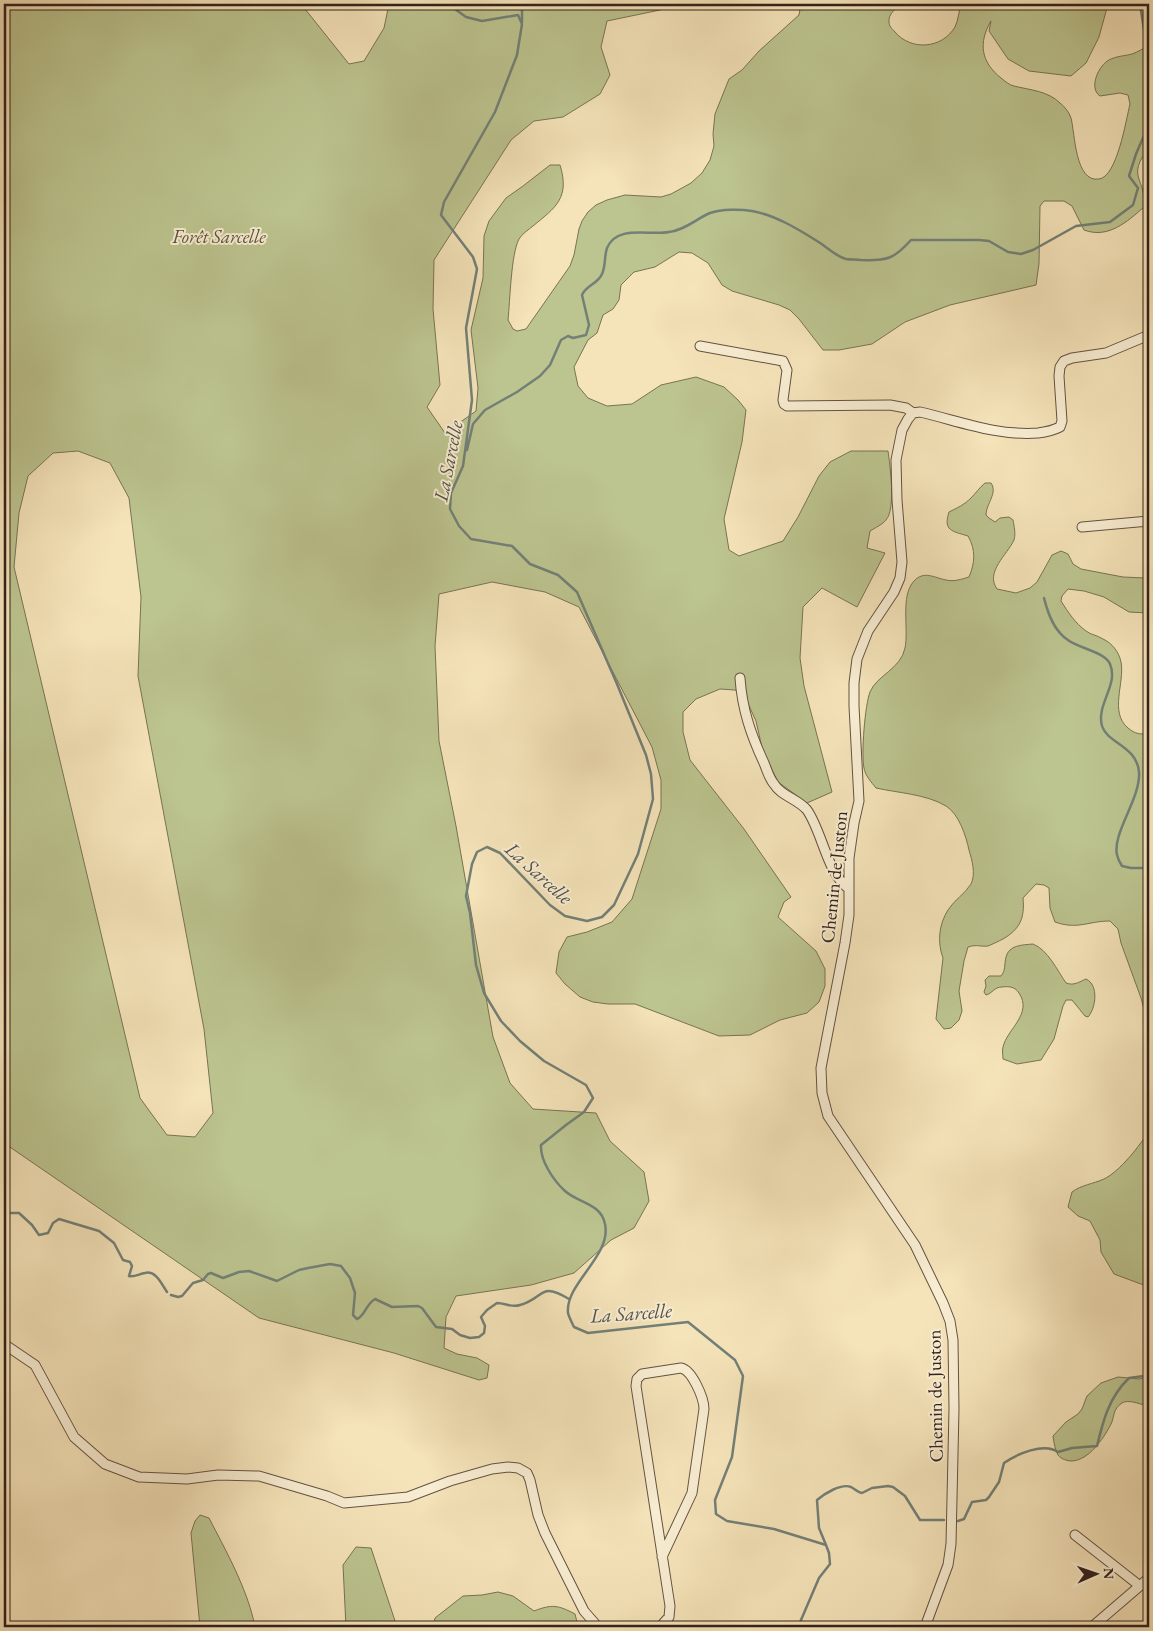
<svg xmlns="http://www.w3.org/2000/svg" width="1153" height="1631" viewBox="0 0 1153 1631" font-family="'EB Garamond',serif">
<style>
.green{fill:#bcc48f;stroke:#787355;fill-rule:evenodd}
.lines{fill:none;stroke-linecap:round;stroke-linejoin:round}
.stream{stroke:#738077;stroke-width:2.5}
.minor-casing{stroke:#645242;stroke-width:11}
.minor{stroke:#f8edd2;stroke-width:9}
.labels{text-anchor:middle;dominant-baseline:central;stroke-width:4;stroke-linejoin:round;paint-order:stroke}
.park-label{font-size:19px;font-style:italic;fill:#5c533e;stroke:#f8edd2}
.street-label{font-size:19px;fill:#33221b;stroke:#f8edd2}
.water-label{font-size:20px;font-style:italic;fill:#535149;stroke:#f8edd2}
</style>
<rect width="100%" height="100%" fill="#f5e3b9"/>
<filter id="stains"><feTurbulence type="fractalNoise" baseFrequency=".004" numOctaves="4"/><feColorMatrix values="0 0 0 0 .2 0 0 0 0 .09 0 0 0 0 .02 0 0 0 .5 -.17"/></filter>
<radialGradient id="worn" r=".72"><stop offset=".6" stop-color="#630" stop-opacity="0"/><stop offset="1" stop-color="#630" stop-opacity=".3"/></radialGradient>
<!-- green -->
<path class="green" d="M4 4H301L349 64 364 61 384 28 389 4H674L660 10 607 21 601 47 610 75 600 94 563 117 534 121 511 140 434 260 433 309 440 385 427 407 445 433 476 411 478 388 471 330 483 278 484 236 489 221 506 198 523 186 550 165H560C570 198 556 207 533 226 528 230 522 234 519 239 511 254 510 301 508 320L513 329 517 331 526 329 570 266 574 255 579 229 582 221 588 212 596 205 607 200 625 195 661 197 671 194 691 183 702 173 710 160 714 146 713 134 715 114 729 79 742 70 759 51 799 15 801 4H902C896 8 888 14 889 22 889 26 892 29 895 32 911 51 942 49 955 27 958 21 959 11 961 4H1108L1099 37 1086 63 1071 76 1029 71 1008 59 989 31 991 21C978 43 981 62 1001 78 1005 81 1009 85 1014 86 1030 90 1048 91 1060 103 1065 107 1069 112 1071 118 1075 133 1075 183 1099 179 1117 177 1126 120 1130 104L1128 95 1120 93 1100 96C1088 88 1099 65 1109 60 1116 56 1125 56 1132 54 1138 52 1144 48 1149 45V148C1125 177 1147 179 1144 207 1127 222 1108 239 1084 230L1072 206 1064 201H1044L1040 206 1039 264 1036 285 950 305 905 322 872 344 839 350H823L799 319 790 310 779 305 732 291 722 285 708 263 692 253 679 252 655 267 634 272 621 285 619 300 613 309 603 315 597 333 588 340 574 367 578 386 588 398 607 406 632 404 661 385 696 377 724 387 738 400 746 410 742 442 724 519 729 550 739 556 783 541 798 517 819 476 830 462 851 451H888C890 465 896 509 886 520 883 524 875 528 870 531L867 548 885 553 857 607 822 588 803 607 800 658 804 686 832 792 807 803 778 782 763 752 756 721 745 697 735 690 720 689 696 699 683 712V732L690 760 744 829 791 897 784 902 778 917 816 951 825 969V986L819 1002 807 1013 780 1020 750 1035 719 1036 635 1004H608L593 1002 580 997 565 984 556 973 559 952 567 937 587 932 612 922 632 899 661 809V780L652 747 579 607 545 592 492 582 439 594 435 646 439 741 456 826 493 1037 510 1083 533 1109 596 1113 610 1141 644 1172 649 1201 634 1228 611 1240 574 1273 531 1285 456 1296 446 1317 444 1348 457 1354 477 1358 489 1365 487 1378 479 1380 394 1353 259 1318 4 1143ZM78 451 110 463 129 498 141 597 138 676 204 1029 213 1113 195 1137 167 1135 140 1098 14 567 19 513 28 476 53 453Z
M985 483H991C998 493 986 504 986 515L989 518 995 522 1000 518 1009 517 1013 520C1014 526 1016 534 1014 540 1007 555 985 572 997 589L1016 593 1030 588 1037 582 1052 555 1061 551 1068 554 1073 564 1081 569 1123 577 1145 578 1149 574V612L1148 613 1129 612 1104 597 1084 591 1068 589 1062 596 1061 601C1068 612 1075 623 1086 631 1091 635 1097 635 1103 639 1112 643 1119 652 1121 662 1125 683 1109 712 1128 728 1135 734 1141 735 1149 733V770L1144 781 1145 802 1149 818V1028L1141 998 1121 943 1118 929 1110 921C1088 921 1078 930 1055 922L1050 908 1049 888 1044 885 1036 884 1023 898C1025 918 1020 929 1003 939 999 941 993 944 988 946 981 947 977 944 968 947L964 961 959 991 962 1011 959 1020 951 1028 944 1029 936 1019 943 958C937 942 939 924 948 910 954 900 965 894 971 884 976 874 972 860 969 850 966 836 959 814 946 806 926 794 898 793 876 788 871 782 865 775 864 768 861 754 865 705 870 692 877 675 901 669 905 648 909 629 900 596 914 581 924 570 935 578 946 580 954 582 962 579 969 577 975 563 976 550 968 536 952 531 943 531 949 512 957 508 964 505 971 498 976 493 979 488 985 483Z
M1033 944C1048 950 1057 970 1066 983 1074 986 1079 982 1086 979 1099 985 1096 1008 1088 1017L1085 1016 1072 1000H1066L1063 1006 1054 1039 1041 1060 1017 1064 1003 1059C1003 1055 1002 1051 1003 1047 1007 1029 1033 1014 1019 993 1015 987 1010 986 1002 987 994 987 993 993 986 995L984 992 986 986 985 980 989 976H1001C1006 970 1004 965 1006 957 1009 945 1022 945 1033 944Z
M1149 1130V1287L1114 1274 1101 1252 1100 1240 1090 1221 1078 1216 1068 1207 1072 1192C1081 1185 1093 1184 1104 1179 1119 1172 1141 1145 1149 1130Z
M1149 1374V1402L1145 1405C1139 1404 1128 1399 1122 1403 1112 1409 1115 1418 1110 1426 1103 1439 1089 1460 1072 1461 1067 1461 1061 1459 1058 1455 1055 1450 1054 1443 1053 1436L1066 1422 1078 1414 1082 1409 1087 1396 1101 1383 1118 1377 1139 1379 1146 1377Z
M200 1515 209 1518C226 1551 248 1590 255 1627H200L191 1533 195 1521Z
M356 1547 371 1548 397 1627H346L343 1565Z
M498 1592 513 1596 534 1611C552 1604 558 1605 575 1614L578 1626 433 1627 435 1618 463 1596 482 1595Z"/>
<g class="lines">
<!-- stream -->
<path class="stream" d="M448 4 466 17 482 21 518 15 522 24 517 55 495 112 444 202 441 215 473 257 477 269 466 328 472 400 463 466 451 493 450 509 459 526 471 539 512 546 530 564 558 575 577 592 617 684 646 755 651 774 653 799 638 854 614 905 602 917 587 921 565 916 550 905 500 853 487 847 477 852 472 864 466 896 470 913 476 965 484 993 501 1021 520 1041 544 1061 586 1085 593 1098 584 1112 566 1125 541 1145C540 1161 554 1181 565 1191 578 1203 601 1203 605 1224 612 1256 565 1283 568 1313 569 1317 572 1323 574 1327L588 1333 688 1322 735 1360 743 1376 732 1457 715 1500 716 1514 727 1521 774 1529 826 1545 829 1553 830 1564 819 1578 798 1627
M522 4V22
M1140 4 1144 30 1149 46
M467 450 473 424 485 410 517 392 540 376 550 365 561 340 568 336 573 338 586 335 589 325 582 295C586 285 598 284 602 274 606 265 604 257 607 248 617 224 650 236 669 232 685 230 696 219 710 213 722 209 740 209 752 211 775 215 798 229 817 241 827 247 835 256 846 259 851 260 857 259 861 260 887 261 894 259 911 240H979L989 241 1008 252 1021 254 1033 250 1076 226 1110 222 1133 205 1138 188 1129 176 1136 154 1149 124
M1044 598C1048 614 1054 631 1068 640 1078 648 1105 652 1110 664 1119 685 1096 704 1102 726 1107 743 1137 746 1139 772 1141 798 1112 833 1117 855 1118 859 1120 863 1122 866L1131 868H1149
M4 1219 9 1213H19L32 1225 39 1235 48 1233 53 1223 59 1219 99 1231 114 1243 123 1260 130 1262 132 1266 129 1276C135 1277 139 1274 145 1273 156 1270 162 1285 167 1292
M171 1295 178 1297 182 1296 193 1283 203 1280 208 1274 211 1273 223 1278 239 1272 249 1271 277 1281 299 1270 308 1268 330 1264 341 1266 350 1278 355 1293 353 1315 357 1319C365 1316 366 1304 375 1299L392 1307 418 1306 422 1308 436 1327 452 1329 460 1335 470 1338 479 1337 484 1333 485 1326 481 1317 487 1310 497 1303C505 1303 512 1308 520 1305 545 1298 539 1281 569 1299
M958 1521 964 1519 972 1502 986 1500 989 1497 999 1482 1004 1463C1017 1454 1044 1442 1058 1452L1072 1448 1097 1446C1103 1421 1109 1397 1129 1378L1144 1376 1149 1366
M826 1545 819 1528 817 1500C824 1494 841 1483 851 1487 855 1489 857 1492 862 1493L872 1488 888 1486 893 1487 905 1496 920 1520H944"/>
<defs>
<path id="minor" d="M700 346 783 361 787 370 783 400 784 404 787 406 890 405 906 408 913 413
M1082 527 1149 521
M740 678C742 709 751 735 764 763 767 770 769 778 774 784 781 796 798 799 807 810 822 831 827 873 848 888
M4 1344 35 1365 74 1437 105 1464 139 1477 187 1479 218 1475 259 1476 327 1496 344 1503 408 1497 450 1481 492 1469 508 1467 518 1468 527 1473 530 1480 538 1515 545 1533 584 1611 598 1627
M1075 1535 1140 1586
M660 1627 669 1617 670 1606 636 1386 637 1379 642 1374 681 1368C692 1370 704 1398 704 1409L692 1493 662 1557
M925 1627 948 1565 951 1544 954 1409 953 1340 950 1321 943 1303 915 1245 828 1116 822 1093 821 1068 845 943 849 915V858L854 823 859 801 854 706V683L857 659 868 631 894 592 900 578 902 562 897 500 896 460 902 430 908 419 913 413 920 412C959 421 996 436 1038 433 1046 432 1052 431 1060 427L1062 421 1059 376 1060 367 1064 361 1072 358 1106 353 1149 335
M1092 1627 1149 1578"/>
</defs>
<!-- minor casing -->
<use href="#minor" class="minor-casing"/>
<!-- minor -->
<use href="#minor" class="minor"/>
</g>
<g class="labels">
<!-- park labels -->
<g class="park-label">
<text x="219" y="236">Forêt Sarcelle</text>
</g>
<!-- street labels -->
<g class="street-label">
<text transform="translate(834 877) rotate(-84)">Chemin de Juston</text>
<text transform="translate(935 1396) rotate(-91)">Chemin de Juston</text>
</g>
<!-- water labels -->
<g class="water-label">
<text transform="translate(448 461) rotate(-79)">La Sarcelle</text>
<text transform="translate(539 873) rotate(42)">La Sarcelle</text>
<text transform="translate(631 1313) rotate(-4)">La Sarcelle</text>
</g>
</g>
<!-- margin -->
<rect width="1153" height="1631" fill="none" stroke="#f5e3b9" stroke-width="20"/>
<rect x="5" y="5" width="1143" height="1621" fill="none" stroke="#33221b" stroke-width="2.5"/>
<rect x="10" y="10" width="1133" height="1611" fill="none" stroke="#33221b"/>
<!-- north arrow -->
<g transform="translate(1096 1574) rotate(88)" stroke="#f8edd2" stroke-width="4" paint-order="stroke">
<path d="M0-4L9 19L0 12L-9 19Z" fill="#33221b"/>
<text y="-8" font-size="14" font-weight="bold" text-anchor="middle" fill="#33221b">N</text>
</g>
<rect width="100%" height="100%" filter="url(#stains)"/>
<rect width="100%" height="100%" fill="url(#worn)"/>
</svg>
